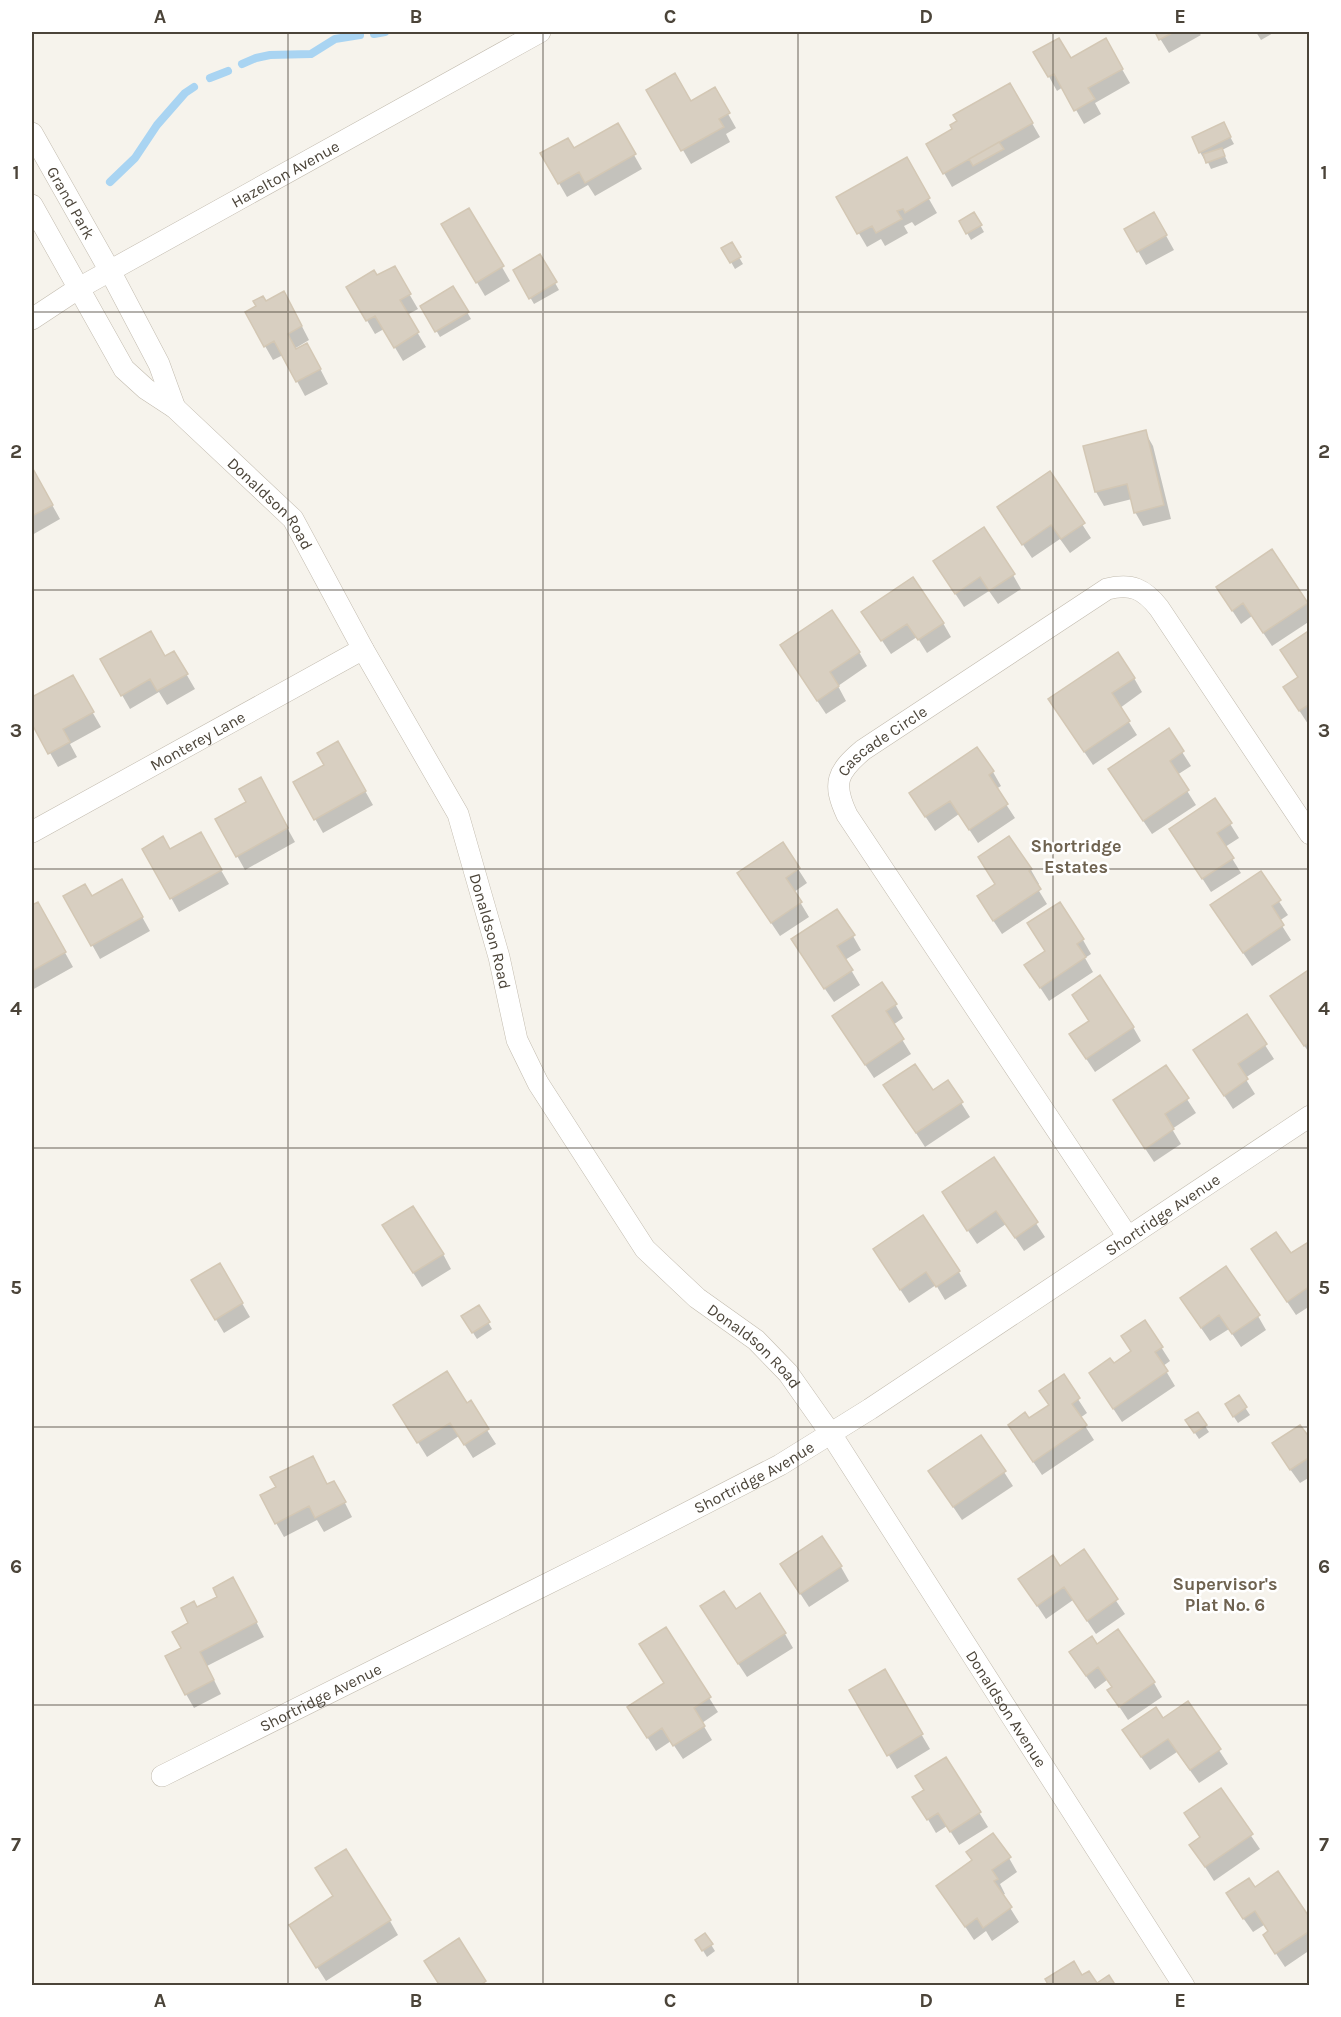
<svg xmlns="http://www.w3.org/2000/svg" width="1341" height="2017" viewBox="0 0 1341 2017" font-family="Karla,sans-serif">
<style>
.shadow{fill:#0003}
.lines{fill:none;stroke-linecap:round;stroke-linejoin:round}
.stream{stroke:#a9d4f2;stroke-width:8}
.building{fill:#d8cfc1;stroke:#d3c7b4;stroke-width:1.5}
.street-casing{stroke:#c2bbae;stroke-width:22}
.street{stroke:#fff;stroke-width:21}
.grid{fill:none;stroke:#4b4439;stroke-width:1.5;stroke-opacity:0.55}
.labels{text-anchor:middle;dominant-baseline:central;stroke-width:5;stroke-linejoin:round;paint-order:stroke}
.street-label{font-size:16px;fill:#4b4439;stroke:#fff}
.neighbourhood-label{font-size:18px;font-weight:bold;fill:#6e6250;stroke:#fff}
.neatline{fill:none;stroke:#4b4439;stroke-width:2}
.grid-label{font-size:20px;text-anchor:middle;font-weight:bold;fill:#4b4439}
</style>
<rect width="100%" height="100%" fill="#f6f3ec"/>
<!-- shadow -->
<path class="shadow" d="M1156 32H1201L1199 33 1201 35 1169 53Z
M1256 32H1275L1261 40Z
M1105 40 1130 83 1095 103 1101 114 1084 124 1063 87 1057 91 1036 53 1071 60Z
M1010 85 1040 137 952 187 928 145 954 129Z
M714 89 736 128 726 134 730 142 691 164 648 90 690 103Z
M617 125 642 169 595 196 588 185 567 197 542 154 573 150Z
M1227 131 1234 144 1222 150 1228 163 1211 169 1206 158 1204 159 1200 152Z
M906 159 937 213 915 226 912 222 904 226 908 233 885 246 881 239 867 247 838 198Z
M469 210 510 281 485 296 443 225Z
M974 214 984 232 971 240 961 222Z
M1154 214 1174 250 1146 265 1126 230Z
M731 244 743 264 735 269 723 248Z
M540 256 559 290 534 304 515 271Z
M394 268 418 309 407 315 426 347 403 361 384 329 375 334 348 288 377 277Z
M453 288 471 319 440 337 422 306Z
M266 303 292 307 309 340 294 349 315 359 328 384 305 396 283 355 273 360 265 346 258 307Z
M1145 432 1153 446 1171 519 1143 526 1135 512 1132 499 1104 506 1096 492Z
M32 469 60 519 32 535Z
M1049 473 1091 538 1070 553 1060 539 1032 558 1007 521Z
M943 575H1013L1021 589 998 604 989 591 964 607Z
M1226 601 1307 603 1310 608V621L1272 646 1252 616 1241 624Z
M863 612 943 623 951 637 927 653 917 637 891 654Z
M1310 632V724H1308L1293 701Z
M859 652 867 666 838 686 846 701 826 714 790 660Z
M174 653 195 689 167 705 159 692 130 709 102 660 165 658Z
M72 677 101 727 70 744 77 757 58 767 32 721V699Z
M1134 678 1142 692 1120 708 1137 735 1093 765 1059 714Z
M1168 730 1191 766 1177 775 1196 805 1152 834 1118 783Z
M338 743 373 805 323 833 295 783 326 766Z
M993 772 1001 786 996 789 1015 818 978 843 959 814 935 831 919 807Z
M260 779 295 842 245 870 217 820 248 803Z
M1215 800 1239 838 1225 847 1241 873 1211 892 1171 830Z
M200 834 229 884 179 912 144 849 170 851Z
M1009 838 1031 870 1039 884 1036 886 1047 904 1002 934 987 911 997 885Z
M782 844 807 883 794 892 809 917 780 936 747 887Z
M1260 873 1288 915 1279 921 1291 940 1252 966 1220 919Z
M122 881 150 931 100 959 65 896 91 898Z
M38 904 73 967 32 990V907Z
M853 936 861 950 845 960 860 985 834 1002 801 954Z
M1083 940 1091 954 1085 958 1093 972 1049 1001 1026 966Z
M1310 971V1054L1280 1010Z
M895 1004 903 1018 893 1025 911 1054 874 1078 842 1030Z
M1247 1017 1274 1059 1245 1078 1255 1094 1233 1109 1204 1065Z
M1090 1022 1133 1027 1141 1041 1095 1072 1079 1048Z
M1166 1067 1196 1113 1172 1129 1181 1144 1154 1162 1123 1115Z
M948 1082 970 1117 925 1147 894 1099 932 1093Z
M994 1159 1045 1237 1024 1251 1006 1224 977 1244 952 1207Z
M393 1240 443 1254 451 1269 422 1287Z
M1310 1242V1306L1296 1315 1261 1263 1291 1255Z
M883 1263 959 1272 967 1286 945 1300 936 1285 909 1303Z
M220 1265 250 1317 224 1333 193 1281Z
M479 1307 492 1329 477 1339 463 1317Z
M1190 1312 1258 1316 1266 1330 1241 1347 1229 1329 1210 1341Z
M1161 1347 1170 1361 1163 1366 1175 1386 1122 1422 1099 1387 1113 1365Z
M1063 1376 1087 1413 1080 1418 1094 1440 1042 1475 1018 1439 1029 1420 1049 1406 1041 1392Z
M1238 1397 1250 1415 1238 1423 1230 1411Z
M466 1405 487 1430 496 1444 473 1458 459 1436 427 1457 404 1420Z
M1197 1414 1209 1432 1199 1439 1191 1427Z
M1310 1441V1477L1300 1483 1282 1458Z
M1004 1472 1013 1486 962 1520 939 1486Z
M327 1486 342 1497 352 1517 324 1532 317 1520 284 1537 276 1523Z
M1083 1552 1125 1614 1096 1634 1073 1600 1046 1619 1020 1580 1059 1568Z
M841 1567 849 1581 809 1607 790 1578Z
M241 1593 264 1637 207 1666 221 1694 194 1708 186 1694 183 1648 190 1624 197 1609 219 1597Z
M735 1611 785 1634 793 1648 747 1677 710 1621Z
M666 1629 718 1712 702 1723 712 1740 683 1759 671 1741 656 1751 637 1721 665 1684Z
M1096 1646 1154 1683 1162 1697 1128 1720 1109 1691 1113 1688 1107 1680 1095 1689 1079 1666Z
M884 1671 930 1749 897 1769 851 1691Z
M1188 1703 1228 1764 1199 1783 1177 1752 1150 1770 1132 1744Z
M946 1759 988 1827 959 1845 947 1826 936 1833 923 1811 925 1791Z
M1220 1790 1260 1849 1214 1881 1191 1845 1201 1838Z
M1009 1858 1017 1872 1000 1884 1005 1894 1002 1895 1019 1922 992 1941 986 1931 974 1940 938 1886Z
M1254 1889 1310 1921V1950L1285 1967 1273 1949 1270 1932 1264 1925 1253 1932 1236 1908Z
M390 1921 398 1935 326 1981 299 1939Z
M705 1935 715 1951 707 1957 697 1941Z"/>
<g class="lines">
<!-- stream -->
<path class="stream" d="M374 34 385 32
M242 64 256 58 270 55 311 54 335 39 360 35
M210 78 228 71
M110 182 135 158 157 125 185 93 194 87"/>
</g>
<!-- building -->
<path class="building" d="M1155 32H1174L1159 40Z
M1059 38 1071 58 1106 38 1123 69 1088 88 1095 99 1074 111 1054 74 1048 77 1033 52Z
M675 73 691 101 715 87 730 113 719 119 724 127 681 151 646 90Z
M1010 83 1033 123 943 174 926 144 952 129 950 125 957 121 953 115Z
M1224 122 1231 137 1199 153 1192 137Z
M618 123 636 154 585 183 579 172 558 184 540 153 568 138 574 148Z
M999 142 1004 149 973 166 969 159Z
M1222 148 1225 156 1206 163 1203 154Z
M907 157 930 198 905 213 903 209 897 211 902 219 876 233 872 226 857 234 836 197Z
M469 208 504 266 476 283 441 224Z
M974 212 982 225 966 234 959 221Z
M1154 212 1167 235 1137 252 1124 229Z
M732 242 741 257 730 263 721 248Z
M540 254 557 282 529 299 513 270Z
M395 266 411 294 400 300 419 332 394 348 375 316 366 321 346 287 374 270 377 275Z
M453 286 469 312 435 332 420 306Z
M284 291 302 326 288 334 296 349 307 343 321 369 296 382 274 341 264 347 245 312 256 306 253 301 263 296 266 301Z
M1146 430 1164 505 1134 513 1127 484 1095 492 1083 446Z
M32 467 53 505 32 516Z
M1050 471 1085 523 1061 539 1051 525 1022 545 997 507Z
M984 527 1015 574 989 591 980 577 955 594 933 561Z
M1272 549 1308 603 1263 633 1243 603 1232 611 1216 587Z
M913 577 944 623 918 640 907 624 881 641 861 612Z
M832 610 860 652 830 672 839 686 817 701 780 645Z
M1310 630V704L1299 711 1283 687 1298 677 1280 650Z
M151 631 165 656 174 651 188 674 157 691 150 679 121 696 100 659Z
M1118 652 1135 678 1112 693 1130 721 1084 752 1048 699Z
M73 675 94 712 63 729 70 742 48 754 32 724V697Z
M1169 728 1184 751 1170 761 1189 790 1143 821 1108 769Z
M338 741 366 791 314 820 293 782 324 765 317 753Z
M977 747 994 771 989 775 1008 804 969 830 950 801 925 817 909 793Z
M261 777 288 828 236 857 215 819 246 802 239 789Z
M1215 798 1232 823 1217 833 1234 858 1202 879 1169 829Z
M201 832 222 870 170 899 142 849 163 836 170 849Z
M1009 836 1032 869 1029 871 1041 889 993 921 977 896 995 884 978 857Z
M783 842 800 868 786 878 802 902 771 923 737 873Z
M1261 871 1281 900 1272 906 1284 925 1243 953 1210 905Z
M122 879 143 917 91 946 63 896 85 884 92 896Z
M38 902 66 952 32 971V905Z
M1060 902 1084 939 1077 944 1086 957 1040 988 1024 965 1045 951 1027 923Z
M837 909 855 935 837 946 853 970 824 989 791 939Z
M1310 969V1042L1304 1046 1270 996Z
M1100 975 1134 1027 1086 1059 1069 1034 1089 1021 1072 995Z
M882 982 897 1004 886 1011 904 1039 865 1065 832 1016Z
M1247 1014 1267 1044 1238 1064 1248 1079 1224 1096 1193 1050Z
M915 1064 933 1090 948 1080 963 1102 916 1133 883 1085Z
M1166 1065 1189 1098 1165 1114 1174 1129 1145 1149 1113 1100Z
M994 1157 1038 1222 1015 1238 996 1211 967 1231 942 1192Z
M413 1206 444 1254 413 1273 382 1225Z
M923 1215 960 1271 936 1287 926 1272 900 1290 873 1249Z
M1276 1232 1291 1253 1310 1241V1286L1287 1302 1251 1249Z
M220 1263 243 1303 215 1320 191 1280Z
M1226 1266 1260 1315 1232 1334 1219 1315 1201 1328 1180 1298Z
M479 1305 490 1322 472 1333 461 1316Z
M1145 1320 1163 1347 1155 1352 1168 1371 1113 1409 1089 1373 1110 1358 1114 1363 1131 1351 1121 1336Z
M447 1371 467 1403 471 1400 489 1429 464 1445 450 1423 417 1443 393 1405Z
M1064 1374 1080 1398 1072 1404 1087 1425 1033 1462 1008 1425 1025 1412 1029 1418 1049 1405 1039 1391Z
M1239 1395 1247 1407 1233 1417 1225 1404Z
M1198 1412 1207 1425 1194 1433 1185 1420Z
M1300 1425 1310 1438V1457L1290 1470 1272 1443Z
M981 1435 1006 1471 953 1507 928 1471Z
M313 1456 327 1484 334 1481 346 1502 315 1518 309 1506 275 1524 260 1495 276 1487 270 1477Z
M822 1536 842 1566 800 1594 780 1564Z
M1084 1549 1118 1599 1087 1621 1064 1587 1037 1606 1018 1579 1053 1555 1060 1566Z
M233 1577 257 1622 200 1652 214 1680 185 1695 165 1656 181 1648 172 1632 188 1623 181 1608 194 1601 197 1607 217 1597 213 1588Z
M724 1591 736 1609 760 1593 786 1633 738 1664 700 1606Z
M666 1627 711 1697 694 1708 705 1726 673 1746 662 1728 647 1738 627 1707 664 1683 639 1644Z
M1118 1629 1155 1682 1119 1707 1107 1690 1112 1687 1098 1667 1086 1676 1069 1652 1092 1636 1097 1644Z
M885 1669 923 1734 887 1756 849 1690Z
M1188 1701 1221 1749 1190 1770 1168 1739 1141 1757 1122 1730 1156 1707 1163 1718Z
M946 1757 981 1812 950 1832 938 1813 927 1820 912 1797 924 1790 915 1776Z
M1221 1788 1253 1834 1205 1867 1189 1845 1200 1837 1184 1813Z
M993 1833 1011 1857 992 1870 998 1879 994 1881 1012 1907 983 1928 977 1918 965 1927 936 1886 972 1860 966 1852Z
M346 1849 391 1920 316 1968 289 1925 333 1896 315 1868Z
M1278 1871 1310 1918V1931L1275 1954 1263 1935 1268 1931 1255 1911 1243 1919 1226 1893 1249 1878 1255 1887Z
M705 1933 713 1944 702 1951 695 1940Z
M459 1938 486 1981 479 1986H440L424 1961Z
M1074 1961 1082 1975 1089 1971 1097 1983 1109 1975 1116 1986H1049L1045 1979Z"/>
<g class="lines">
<defs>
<g id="street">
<path id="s1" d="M32 133 110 271 159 364 175 408"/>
<path id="s2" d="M32 205 124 369 146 389 175 408 293 519 363 649 458 814 499 957 517 1040 538 1083 645 1249 697 1298 756 1340 788 1373 831 1434 1184 1986"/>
<path id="s3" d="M32 319 79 288 540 32"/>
<path id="s4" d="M32 832 363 649"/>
<path id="s5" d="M1128 1237 847 815C832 783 837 772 863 750L1107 589C1132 583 1144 589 1159 608L1310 834"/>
<path id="s6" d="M162 1776 605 1555 780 1465 870 1409 1310 1116"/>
</g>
</defs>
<!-- street casing -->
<use href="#street" class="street-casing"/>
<!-- street -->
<use href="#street" class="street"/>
</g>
<!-- grid -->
<path class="grid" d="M288 32V1986M543 32V1986M798 32V1986M1053 32V1986M32 312H1310M32 590H1310M32 869H1310M32 1148H1310M32 1427H1310M32 1705H1310"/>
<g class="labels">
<!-- street labels -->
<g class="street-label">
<text stroke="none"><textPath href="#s3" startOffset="292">Hazelton Avenue</textPath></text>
<text stroke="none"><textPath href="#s1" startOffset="80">Grand Park</textPath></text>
<text stroke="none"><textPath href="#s2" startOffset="388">Donaldson Road</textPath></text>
<text stroke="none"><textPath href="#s4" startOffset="189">Monterey Lane</textPath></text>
<text stroke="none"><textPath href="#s5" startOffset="603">Cascade Circle</textPath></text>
<text stroke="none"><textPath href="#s2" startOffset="874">Donaldson Road</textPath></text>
<text stroke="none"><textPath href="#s6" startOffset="1149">Shortridge Avenue</textPath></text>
<text stroke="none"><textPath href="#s2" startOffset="1378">Donaldson Road</textPath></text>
<text stroke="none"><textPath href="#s6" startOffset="663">Shortridge Avenue</textPath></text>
<text stroke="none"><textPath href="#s6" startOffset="177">Shortridge Avenue</textPath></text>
<text stroke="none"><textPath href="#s2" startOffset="1822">Donaldson Avenue</textPath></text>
</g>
<!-- neighbourhood labels -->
<g class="neighbourhood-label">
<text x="1076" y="846">Shortridge<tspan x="1076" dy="21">Estates</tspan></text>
<text x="1225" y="1584">Supervisor's<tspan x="1225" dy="21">Plat No. 6</tspan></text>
</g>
</g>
<!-- border -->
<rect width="1341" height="2017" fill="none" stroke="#ffffff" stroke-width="66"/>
<rect x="33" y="33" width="1275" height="1951" class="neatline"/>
<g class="grid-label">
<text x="160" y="23">A</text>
<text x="416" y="23">B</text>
<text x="670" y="23">C</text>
<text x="926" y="23">D</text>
<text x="1180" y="23">E</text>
<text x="16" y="179">1</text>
<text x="1324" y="179">1</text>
<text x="16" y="458">2</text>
<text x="1324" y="458">2</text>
<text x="16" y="737">3</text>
<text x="1324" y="737">3</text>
<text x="16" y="1015">4</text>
<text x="1324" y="1015">4</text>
<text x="16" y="1294">5</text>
<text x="1324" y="1294">5</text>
<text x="16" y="1573">6</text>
<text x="1324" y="1573">6</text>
<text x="16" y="1851">7</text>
<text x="1324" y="1851">7</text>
<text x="160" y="2007">A</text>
<text x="416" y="2007">B</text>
<text x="670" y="2007">C</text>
<text x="926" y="2007">D</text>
<text x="1180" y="2007">E</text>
</g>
</svg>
